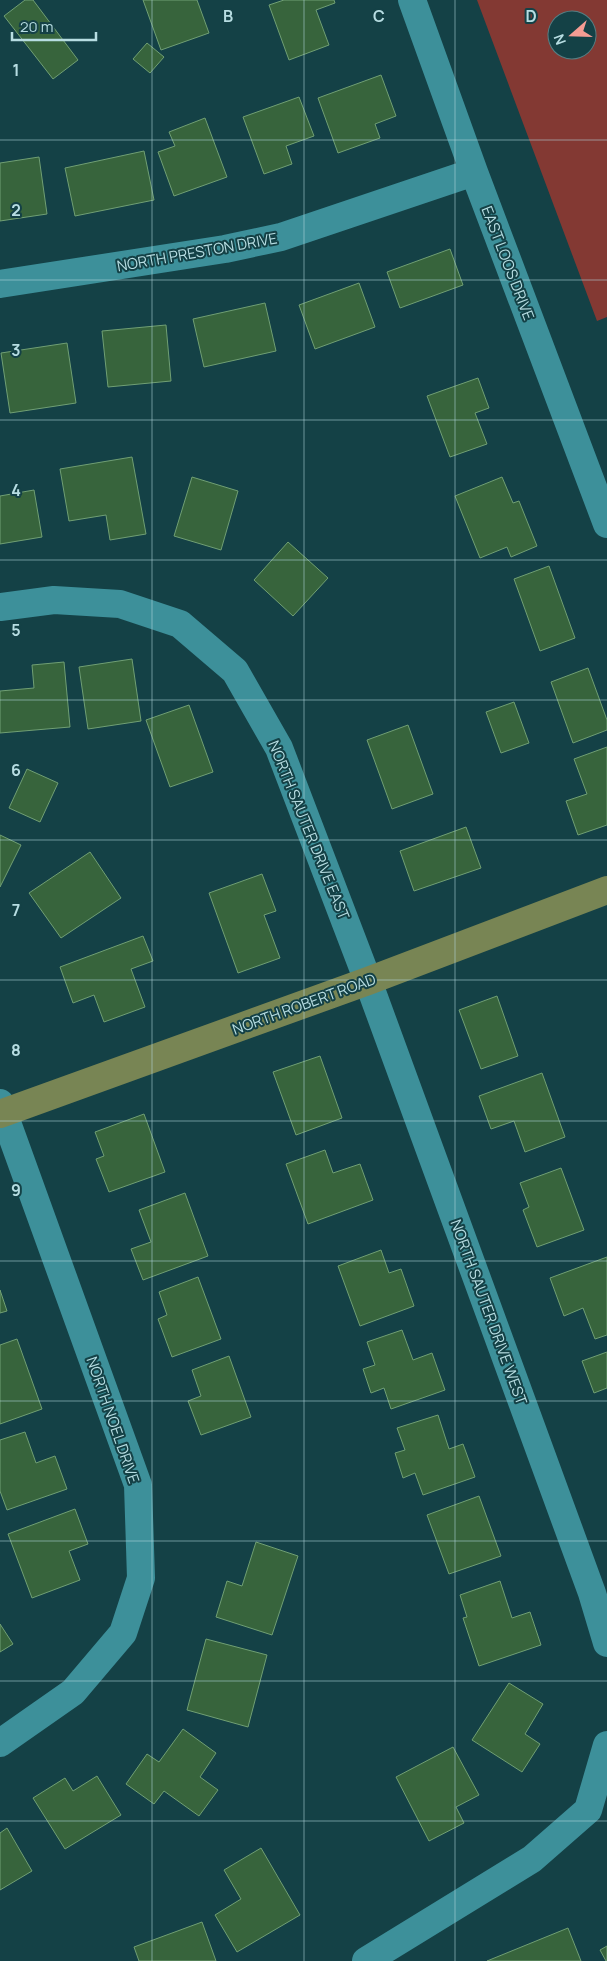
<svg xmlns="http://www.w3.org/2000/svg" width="607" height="1961" viewBox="0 0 607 1961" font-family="Manrope,sans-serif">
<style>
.green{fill:#833933;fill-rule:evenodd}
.building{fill:#37643c;stroke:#709f74}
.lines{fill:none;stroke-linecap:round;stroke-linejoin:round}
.minor{stroke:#3d909a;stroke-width:28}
.major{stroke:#788554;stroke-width:28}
.grid{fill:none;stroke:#b7dde2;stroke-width:1;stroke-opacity:0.55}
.labels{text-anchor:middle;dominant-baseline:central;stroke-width:4;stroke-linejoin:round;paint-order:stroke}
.street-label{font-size:15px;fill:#b7dde2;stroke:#144146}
.grid-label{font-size:16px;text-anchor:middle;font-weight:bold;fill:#b7dde2;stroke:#144146;stroke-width:4;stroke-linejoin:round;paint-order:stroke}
</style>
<rect width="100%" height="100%" fill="#144146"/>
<!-- green -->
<path class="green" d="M477 0H607V317L597 321ZM557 20H587V50H557Z"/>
<!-- building -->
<path class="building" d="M25 0H33L78 60 53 79 4 16Z
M143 0H197L209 33 161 50Z
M284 0H334L335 3 316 10 329 45 289 60 269 5Z
M147 43 164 57 150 73 133 59Z
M381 75 396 116 375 124 380 138 338 153 318 98Z
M299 97 314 136 286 146 292 164 264 174 243 117Z
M205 118 227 177 174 196 158 152 175 146 169 132Z
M144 151 154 200 75 216 65 168Z
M39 157 47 214 0 221V163Z
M450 249 463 285 400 308 387 272Z
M359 283 375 327 315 349 299 305Z
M265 303 276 351 204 367 193 319Z
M166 325 171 381 108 387 102 331Z
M67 343 76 403 10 413 1 353Z
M478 378 489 408 475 413 487 444 450 457 427 396Z
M132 457 146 534 110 540 106 515 69 521 60 469Z
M192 477 238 491 221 550 174 536Z
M502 477 513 503 519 501 537 546 511 557 507 547 480 558 455 496Z
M34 490 42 537 0 544V496Z
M288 542 328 578 293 616 254 580Z
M549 566 575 638 540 651 514 579Z
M132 659 141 721 88 729 79 667Z
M64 662 70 727 0 733V691L34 688 32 665Z
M588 668 607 720V730L573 743 551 682Z
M514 702 529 743 501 753 486 712Z
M189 705 213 772 170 787 146 720Z
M408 725 433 794 392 809 367 740Z
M607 747V825L578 835 566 801 587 794 574 759Z
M27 769 58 783 40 822 9 808Z
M466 827 481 868 414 891 400 851Z
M0 835 21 845 0 887Z
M90 852 121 898 61 938 29 893Z
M262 874 276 911 264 915 280 958 238 973 209 893Z
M143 936 153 961 131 969 145 1007 104 1022 94 995 73 1003 60 967Z
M497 996 518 1056 481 1069 459 1010Z
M320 1056 342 1118 296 1135 273 1072Z
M542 1073 565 1137 525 1152 514 1121 491 1129 479 1096Z
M144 1114 165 1172 109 1192 96 1159 104 1156 95 1132Z
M325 1150 333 1173 360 1164 373 1200 308 1224 286 1164Z
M561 1168 584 1230 537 1247 523 1210 529 1207 520 1183Z
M185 1193 208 1256 143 1280 131 1249 151 1242 139 1210Z
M381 1250 389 1273 401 1269 414 1306 360 1326 338 1266Z
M607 1257V1335L595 1339 583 1308 564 1316 550 1278Z
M198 1277 221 1339 172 1357 158 1319 167 1315 159 1292Z
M0 1290 7 1311 0 1313Z
M402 1330 413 1360 432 1353 445 1390 391 1409 384 1388 371 1393 363 1369 375 1365 367 1342Z
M17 1339 42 1409 0 1424V1345Z
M607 1352V1388L594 1393 582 1361Z
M229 1356 251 1417 201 1435 188 1401 201 1396 192 1370Z
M438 1415 449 1449 463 1444 475 1477 423 1495 415 1473 403 1478 395 1453 405 1450 397 1428Z
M25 1432 36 1463 55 1456 67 1489 7 1510 0 1491V1440Z
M479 1496 501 1556 449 1574 427 1515Z
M75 1509 88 1544 69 1551 80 1580 32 1598 8 1534Z
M256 1542 298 1556 272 1635 216 1617 227 1581 242 1586Z
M500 1581 512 1618 530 1612 541 1645 479 1666 463 1618 467 1617 460 1595Z
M0 1624 13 1644 0 1652Z
M206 1639 267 1655 248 1727 187 1710Z
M509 1683 543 1704 525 1734 540 1744 522 1772 472 1740Z
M183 1729 216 1753 200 1777 218 1790 199 1816 164 1791 154 1804 126 1784 147 1754 159 1762Z
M453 1747 479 1795 456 1807 464 1823 429 1841 396 1777Z
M97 1776 121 1815 65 1849 33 1798 65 1778 73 1791Z
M7 1828 32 1871 0 1890V1833Z
M261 1848 300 1915 237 1952 215 1915 241 1899 224 1870Z
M202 1922 216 1961H139L134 1947Z
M568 1928 581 1961H487Z
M607 1946V1961H606L600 1950Z"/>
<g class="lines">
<!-- minor -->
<path class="minor" d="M412 0 474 172 607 524
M0 284 225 249 281 237 474 172
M0 607 54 600 120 604 180 624 235 671 279 748 368 981 592 1593 607 1643
M0 1103 138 1485 141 1578 123 1633 73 1692 0 1743
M366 1961 532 1859 588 1810 607 1745"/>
<!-- major -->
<path class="major" d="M0 1114 368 981 607 890"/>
</g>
<!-- grid -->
<path class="grid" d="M152 0V1961M304 0V1961M455 0V1961M0 140H607M0 280H607M0 420H607M0 560H607M0 700H607M0 840H607M0 980H607M0 1121H607M0 1261H607M0 1401H607M0 1541H607M0 1681H607M0 1821H607"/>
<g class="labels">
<!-- street labels -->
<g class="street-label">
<text transform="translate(197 252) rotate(-10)">NORTH PRESTON DRIVE</text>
<text transform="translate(508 263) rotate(69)">EAST LOOS DRIVE</text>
<text transform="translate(309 830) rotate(68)">NORTH SAUTER DRIVE EAST</text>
<text transform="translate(304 1004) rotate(-20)">NORTH ROBERT ROAD</text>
<text transform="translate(489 1312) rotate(70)">NORTH SAUTER DRIVE WEST</text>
<text transform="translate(113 1420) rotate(71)">NORTH NOEL DRIVE</text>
</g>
</g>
<g class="grid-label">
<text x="228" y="22">B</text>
<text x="379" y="22">C</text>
<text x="531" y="22">D</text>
<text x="16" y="76">1</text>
<text x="16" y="216">2</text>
<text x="16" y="356">3</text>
<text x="16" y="496">4</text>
<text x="16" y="636">5</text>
<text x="16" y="776">6</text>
<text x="16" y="916">7</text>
<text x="16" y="1056">8</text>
<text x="16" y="1196">9</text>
</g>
<!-- north arrow -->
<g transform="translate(572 35) rotate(250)"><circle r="24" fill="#144146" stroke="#557f84"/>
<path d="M0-4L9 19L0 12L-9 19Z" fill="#f59c93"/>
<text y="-8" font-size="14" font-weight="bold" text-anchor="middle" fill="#b7dde2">N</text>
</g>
<!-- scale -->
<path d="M12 32v8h84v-8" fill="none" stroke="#b7dde2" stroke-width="2.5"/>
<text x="20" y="32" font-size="15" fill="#b7dde2" stroke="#144146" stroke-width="4" paint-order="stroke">20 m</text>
</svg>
